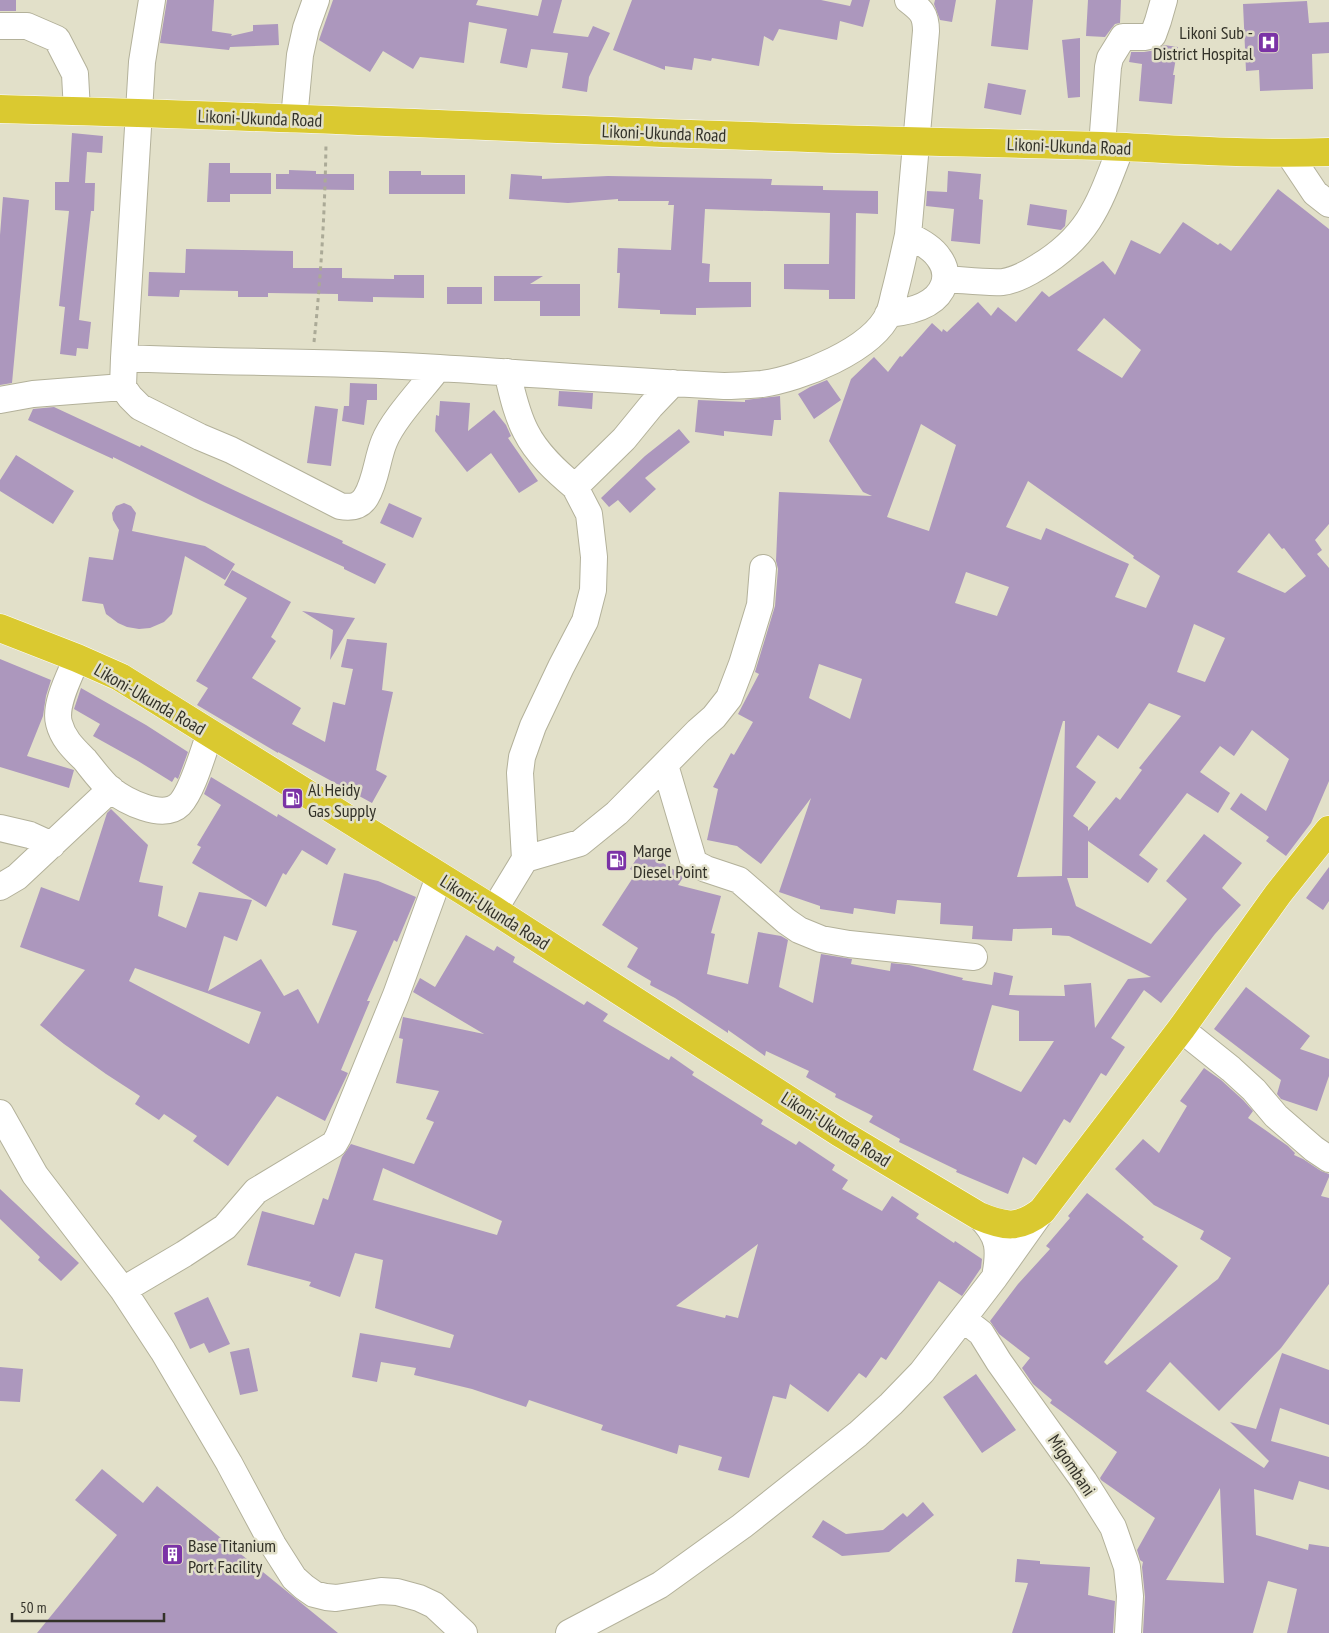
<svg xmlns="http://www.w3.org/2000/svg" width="1329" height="1633" viewBox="0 0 1329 1633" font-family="'PT Sans Narrow',sans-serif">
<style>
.building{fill:#ac97bd;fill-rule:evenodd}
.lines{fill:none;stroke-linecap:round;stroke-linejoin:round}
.minor-casing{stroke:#b3b19a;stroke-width:28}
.highway-casing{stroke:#fff;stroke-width:29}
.path{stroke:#abaa97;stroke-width:3;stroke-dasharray:4 4;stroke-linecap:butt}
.minor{stroke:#fff;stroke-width:26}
.highway{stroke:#dac930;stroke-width:28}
.labels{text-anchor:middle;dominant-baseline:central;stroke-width:5;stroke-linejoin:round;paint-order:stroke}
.poi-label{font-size:18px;fill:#333229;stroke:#e2e0c9;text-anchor:start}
.street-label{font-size:18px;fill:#333229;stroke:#e2e0c9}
</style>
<rect width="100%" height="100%" fill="#e2e0c9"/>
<!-- building -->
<path class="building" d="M0 0H16V11H0Z
M167 0H214L212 31 232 34 231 36 253 31V25L278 24 279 45 230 47 229 50 160 43Z
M333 0H478L476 5 538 16 542 0H562L553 33 588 37 593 26 610 33 589 77 587 92 562 88 568 53 531 49 527 68 500 63 507 29 469 22 464 63 420 57 413 69 383 51 370 72 319 40Z
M632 0H821L850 6 852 0H870L863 27 840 21 837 40 779 29 773 41 764 36 759 66 712 58 711 61 694 58 692 70 665 66V70L613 50Z
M935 0H956L952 22 940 20 934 4Z
M996 0H1033L1028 50 991 46Z
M1088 0H1121L1120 23 1115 24 1111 29 1105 37 1086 36Z
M1307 1 1309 23 1329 22V53L1312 54 1313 89 1260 91 1259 70 1246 71 1243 4Z
M1080 38V97L1068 98 1062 40Z
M1164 45 1178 47 1173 75H1175L1172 104 1139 101 1142 64 1129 62 1131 53V52H1144L1156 50Z
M988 83 1026 90 1021 115 984 108Z
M72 133 103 136 102 153 87 152 85 183H95L94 211H91L79 320 91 322 88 349 77 348 76 356 60 354 65 307 59 306 69 211 55 210V182H69Z
M209 163H230V173H271V194H230V202H207Z
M289 170 316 171V174H354V190L276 189V174H289Z
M389 171H421V175H465V194H389Z
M948 171 981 174 979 199 983 200 980 244 951 241 954 209 926 206 927 191 947 192Z
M511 174 542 176V179L608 176 772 179 771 185 823 186V190L878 191V214L856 213 855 299H829V290L784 289V264H829L830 213 705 209 702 263 710 264 709 282H751V307L696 308V315L660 314V310L618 308 620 273H617L618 248 671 250 674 205H668L669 201H618V199L568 203 509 199Z
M1278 189 1329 229V524L1315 540 1322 550 1317 554 1329 568V781L1311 823 1286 856 1266 841 1269 837 1230 809 1241 793 1266 811 1289 759 1252 730 1234 756 1220 746 1200 772 1230 793 1218 813 1187 793 1139 855 1158 869 1148 883 1088 841V878H1067L1076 906 1151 944 1187 899 1166 881 1204 834 1242 863 1222 888 1241 905 1215 934 1161 1003 1144 990 1111 1038 1125 1047 1106 1076 1101 1073 1070 1123 1064 1119 1036 1165 1023 1157 1008 1194 956 1172 957 1170 899 1142 900 1139 869 1122 873 1116 835 1097 836 1094 806 1077 809 1071 766 1051 765 1056 728 1030V1033L675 998 650 985 651 981 627 967 638 948 602 925 636 873 630 869 642 850 684 876 678 885 721 896 711 933 715 934 707 974 748 984 758 932 781 936 788 940 779 987 813 1003 821 954 852 959 851 964 890 971 891 963 909 965 963 978 962 980 992 985 994 972 1013 976 1009 995 1065 996 1064 985 1091 983 1095 1028 1128 979 1151 977 1069 936 1052 935V928L1013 929 1012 941 972 939 973 926 940 924 941 903 897 900 895 914 854 908 853 914 820 909V906L779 892 811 798 761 864 737 846 707 840 718 789 713 787 731 753 734 755 753 722 738 714 759 674 755 672 775 606 778 569 776 561 779 492 872 496 863 492 829 441 851 379 874 357 888 372 900 356 902 357 932 323 942 332 943 329 947 332 978 302 991 316 998 307 1016 322 1042 291 1049 297 1103 261 1115 275 1131 240 1160 254 1183 222 1218 245 1220 243 1231 251ZM1104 318 1141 350 1122 378 1077 350ZM921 424 956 445 929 531 887 517ZM1028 481 1134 556 1133 558 1160 576 1146 608 1115 597 1129 564 1046 528 1041 540 1006 527ZM1269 533 1282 549 1284 548 1306 576 1285 593 1237 572ZM966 572 1009 587 997 616 955 603ZM1194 624 1225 638 1205 682 1177 672ZM819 664 862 679 850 719 809 698ZM1149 703 1181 716 1139 768 1142 770 1120 800 1116 797 1088 831V827L1073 816 1096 782 1076 767 1098 735 1118 749ZM1063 721H1065L1062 876 1017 877ZM992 1005 1019 1011V1041H1054L1021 1092 973 1070Z
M3 197 29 200 12 383 0 385V235Z
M1030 204 1067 210 1065 226 1061 230 1027 225Z
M186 249 293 251V268H342V278L394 279V275H424V298L373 297V302L338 301V294L268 293V297H238V291L180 290 179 297 148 296 149 272 185 273Z
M494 276H543L530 284H580V316H540V301H494Z
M447 287H482V304H447Z
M827 380 841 400 814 419 798 394 810 387Z
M350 383 377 384V400H367L364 425 342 421 344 406H349Z
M559 391 593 393 592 409 558 406Z
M780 396 781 420H774L772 436 724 431V436L695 432 698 400 745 402V400Z
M440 401 470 403 468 431 494 410 506 425 511 436 508 438 538 481 519 493 491 453 467 472 435 431 436 415 439 416Z
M315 406 338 409 331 466 307 463Z
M54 407 140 447 141 445 225 486 343 541 342 543 386 564 375 584 344 569V567L204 502 113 457V459L28 420 33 409Z
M679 429 690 442 645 478 656 489 630 513 618 500 609 507 601 498 645 456Z
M16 455 74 491 53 524 0 491V480Z
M124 503 131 506 136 513 132 531 205 546 235 564 225 580 185 556 172 614 164 622 150 628 139 629 127 627 118 623 106 614 103 604 82 601 89 557 113 560 119 530 113 520 112 513 116 506Z
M389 503 422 518 413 538 380 523Z
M232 570 291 602 271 637 276 641 252 678 301 708 292 724 325 742 333 702 345 705 353 669 341 667 347 639 387 643 382 690 393 692 376 770 387 776 372 803 278 752V753L197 705 208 688 196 681 247 598 224 585Z
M302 611 355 618 330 660 333 630Z
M0 659 51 680 46 696 43 716 27 756 74 770 69 788 0 767Z
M81 688 146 725 188 752 178 779 175 777 172 782 138 761 93 736 100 724 74 709Z
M211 777 277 817 278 814 336 849 327 865 302 850 286 875 283 873 266 907 192 863 201 847 197 845 221 805 204 794Z
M111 809 148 845 139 882 163 886 158 916 186 928 199 892 252 900 237 941 224 936 208 991 261 959 284 996 298 989 318 1024 357 931 332 925 344 873 378 881 416 897 397 942 394 940 367 1001H370L341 1070 348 1073 325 1121 277 1096 228 1166 193 1141 197 1136 164 1114 159 1120 135 1104 140 1096 106 1074 64 1044 40 1025 85 970 20 947 41 887 79 901 107 813ZM135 968 261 1012 249 1044 129 981Z
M1329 867V901L1323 910 1306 898Z
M466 935 494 951 497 946 515 957 513 962 584 1005 587 1001 608 1014 603 1021 669 1060 671 1056 694 1072 692 1075 763 1120 761 1124 796 1145 799 1141 835 1165 832 1170 848 1180 842 1189 882 1211 892 1196 919 1214 916 1218 954 1243 955 1241 982 1259 981 1268 962 1296 939 1281 886 1360 881 1357 866 1378 859 1373 828 1412 790 1384 786 1399 773 1396 749 1478 718 1470 722 1457 679 1445 677 1454 601 1430 603 1425 529 1400 526 1407 472 1389 414 1375 416 1368 381 1362 377 1382 352 1377 360 1333 450 1348 454 1335 375 1308 383 1260 355 1253 340 1297 309 1286 311 1282 247 1265 262 1211 314 1225 323 1198 328 1200 342 1157 351 1144 414 1164 434 1122 426 1119 439 1091 396 1083 403 1039 399 1038 403 1017 484 1034 413 992 420 978 435 987ZM383 1168 502 1221 497 1235 373 1200ZM758 1244 738 1318 726 1315 725 1318 676 1306Z
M1246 987 1310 1036 1300 1049 1329 1059V1076L1317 1111 1281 1099 1277 1094 1281 1080 1214 1029Z
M1204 1068 1221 1080 1243 1100 1253 1111 1248 1118 1288 1146 1295 1153 1294 1155 1303 1159 1321 1171 1329 1174V1177L1321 1196 1329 1198V1284L1281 1348 1219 1411 1170 1362 1146 1391 1264 1468 1269 1461 1230 1422 1256 1429 1282 1353 1329 1370V1425L1280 1408 1271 1441 1329 1457V1490L1299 1481 1293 1500 1254 1489 1256 1535 1308 1550 1309 1544 1329 1547V1633H1287L1297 1589 1268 1581 1253 1633H1143L1145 1597 1142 1567 1143 1562 1140 1560 1137 1550 1155 1518 1101 1480 1100 1478 1117 1452 1050 1403 1052 1400 1033 1384 1022 1368 1030 1358 999 1334 990 1321 1018 1284 1050 1249 1046 1246 1070 1218 1068 1216 1087 1193 1144 1237 1142 1239 1178 1266 1104 1362 1107 1365 1218 1279 1231 1258 1200 1239 1204 1231 1154 1205 1115 1169 1143 1139 1159 1153 1187 1106 1180 1101ZM1220 1488 1224 1583 1166 1580Z
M0 1189 79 1263 61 1281 38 1260 40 1257 0 1219Z
M208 1297 230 1344 209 1353 204 1343 190 1349 174 1313Z
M249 1348 258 1391 240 1395 230 1352Z
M0 1367 23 1369 20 1402 0 1401Z
M976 1374 1016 1430 982 1453 943 1397Z
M102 1469 143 1503 157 1486 338 1633H37L117 1535 75 1500Z
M923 1502 934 1515 889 1552 842 1556 812 1537 823 1520 846 1534 883 1530 903 1513 907 1517Z
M1017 1559 1040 1561V1564L1090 1567 1088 1595 1115 1601 1113 1633H1012L1028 1583 1015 1582Z"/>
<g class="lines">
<defs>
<path id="minor" d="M152 0 142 62 124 358 123 387 130 397 140 407 200 437 231 450 340 506C351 508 360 507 366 497 376 481 377 459 384 442 393 419 423 388 438 368
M0 26H27L57 39 75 74 77 111
M294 119 300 55 306 28 316 0
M1102 146 1108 67 1110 58 1123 37H1144L1153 35 1158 21 1164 0
M1289 154 1315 193 1329 204
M945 279C964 280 984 283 1003 282 1016 280 1027 274 1038 267 1091 235 1100 201 1121 147
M888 314C909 312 937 306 944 284 947 274 945 266 939 258 932 247 919 241 908 235
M124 358C223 363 323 361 422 367 523 373 623 381 724 386 736 386 749 385 762 384 799 379 873 350 889 313 892 306 893 298 895 291 900 272 904 253 908 235L926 31C926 14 921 10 908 0
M507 372C512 392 516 413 526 432 537 454 557 472 575 487L624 439 651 406 673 383
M0 400 33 394 123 387
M77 658C70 675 54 705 59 723 63 739 74 749 85 760 93 770 101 781 110 789 125 801 163 821 180 804 193 790 203 752 210 733
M665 765 694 863 706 869 739 880 786 921 799 930 821 939 849 944 974 957
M0 828 30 835 52 845
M525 859 520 773 522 757 533 726 561 667 585 621 593 590 594 557 589 514 575 487
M0 887 17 877 111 789
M494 910 525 859 580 843 617 813 698 731 714 717 729 698 742 664 760 605 763 568
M1181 1029 1231 1069 1254 1090 1276 1116 1314 1149 1329 1159
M0 1113 35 1175 123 1290 163 1351 229 1463 273 1545 294 1578 304 1587 314 1594 326 1597 336 1598 381 1591 397 1592 419 1598 434 1605 464 1633
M979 1216C1000 1236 1000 1250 995 1277L1042 1211
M123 1290 184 1254 225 1227 256 1191 334 1144 338 1137 396 995 439 877
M963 1319 981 1333 999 1362 1084 1481 1113 1527 1127 1567 1130 1596 1128 1633
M569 1633 660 1585 742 1526 858 1434 891 1404 922 1372 995 1277"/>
<path id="highway" d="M0 109C330 117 659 136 988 143 1026 144 1064 145 1102 146 1178 149 1253 155 1329 152
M0 628 77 658 120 677 494 910 840 1133 979 1216C1005 1227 1019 1229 1042 1211L1181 1029 1278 894 1329 830"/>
</defs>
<!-- minor casing -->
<use href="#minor" class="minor-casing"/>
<!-- highway casing -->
<use href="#highway" class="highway-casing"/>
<!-- path -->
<path class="path" d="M314 342C321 276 325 210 326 143"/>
<!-- minor -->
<use href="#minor" class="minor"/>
<!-- highway -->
<use href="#highway" class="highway"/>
</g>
<!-- icons -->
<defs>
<symbol id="hospital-square" viewBox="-11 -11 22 22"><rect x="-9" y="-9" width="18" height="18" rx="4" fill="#7b33a6" stroke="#e2e0c9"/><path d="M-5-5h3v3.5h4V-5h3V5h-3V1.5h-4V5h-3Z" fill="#fff"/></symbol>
<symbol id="fuel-square" viewBox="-11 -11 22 22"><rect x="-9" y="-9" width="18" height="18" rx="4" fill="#7b33a6" stroke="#e2e0c9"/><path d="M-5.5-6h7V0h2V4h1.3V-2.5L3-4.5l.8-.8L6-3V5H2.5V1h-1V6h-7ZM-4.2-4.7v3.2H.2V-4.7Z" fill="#fff"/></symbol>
<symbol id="building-square" viewBox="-11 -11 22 22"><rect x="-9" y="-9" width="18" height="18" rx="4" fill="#7b33a6" stroke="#e2e0c9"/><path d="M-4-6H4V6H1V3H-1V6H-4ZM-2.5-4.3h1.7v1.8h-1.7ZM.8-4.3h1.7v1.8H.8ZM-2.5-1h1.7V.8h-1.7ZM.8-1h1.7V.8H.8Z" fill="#fff"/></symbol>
</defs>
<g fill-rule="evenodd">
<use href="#hospital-square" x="1256" y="30" width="25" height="25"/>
<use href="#fuel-square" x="280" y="786" width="25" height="25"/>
<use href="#fuel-square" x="604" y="848" width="25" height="25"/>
<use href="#building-square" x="160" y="1542" width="25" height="25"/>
</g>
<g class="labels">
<!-- poi labels -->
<g class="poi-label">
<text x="1253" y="32" text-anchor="end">Likoni Sub -<tspan x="1253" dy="21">District Hospital</tspan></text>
<text x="308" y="789">Al Heidy<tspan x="308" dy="21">Gas Supply</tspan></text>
<text x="633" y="850">Marge<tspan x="633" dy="21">Diesel Point</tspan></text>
<text x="188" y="1545">Base Titanium<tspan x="188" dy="21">Port Facility</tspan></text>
</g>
<!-- street labels -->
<g class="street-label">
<text transform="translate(260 118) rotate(2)">Likoni-Ukunda Road</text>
<text transform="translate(664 133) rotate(2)">Likoni-Ukunda Road</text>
<text transform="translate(1069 146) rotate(2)">Likoni-Ukunda Road</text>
<text transform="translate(150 699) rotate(30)">Likoni-Ukunda Road</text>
<text transform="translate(495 912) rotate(32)">Likoni-Ukunda Road</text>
<text transform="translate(836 1129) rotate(32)">Likoni-Ukunda Road</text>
<text transform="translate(1072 1465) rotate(56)">Migombani</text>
</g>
</g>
<!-- scale -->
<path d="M12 1613v8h152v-8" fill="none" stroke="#333229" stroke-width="2.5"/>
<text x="20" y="1613" font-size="15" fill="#333229" stroke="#e2e0c9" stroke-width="4" paint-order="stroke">50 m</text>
</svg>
